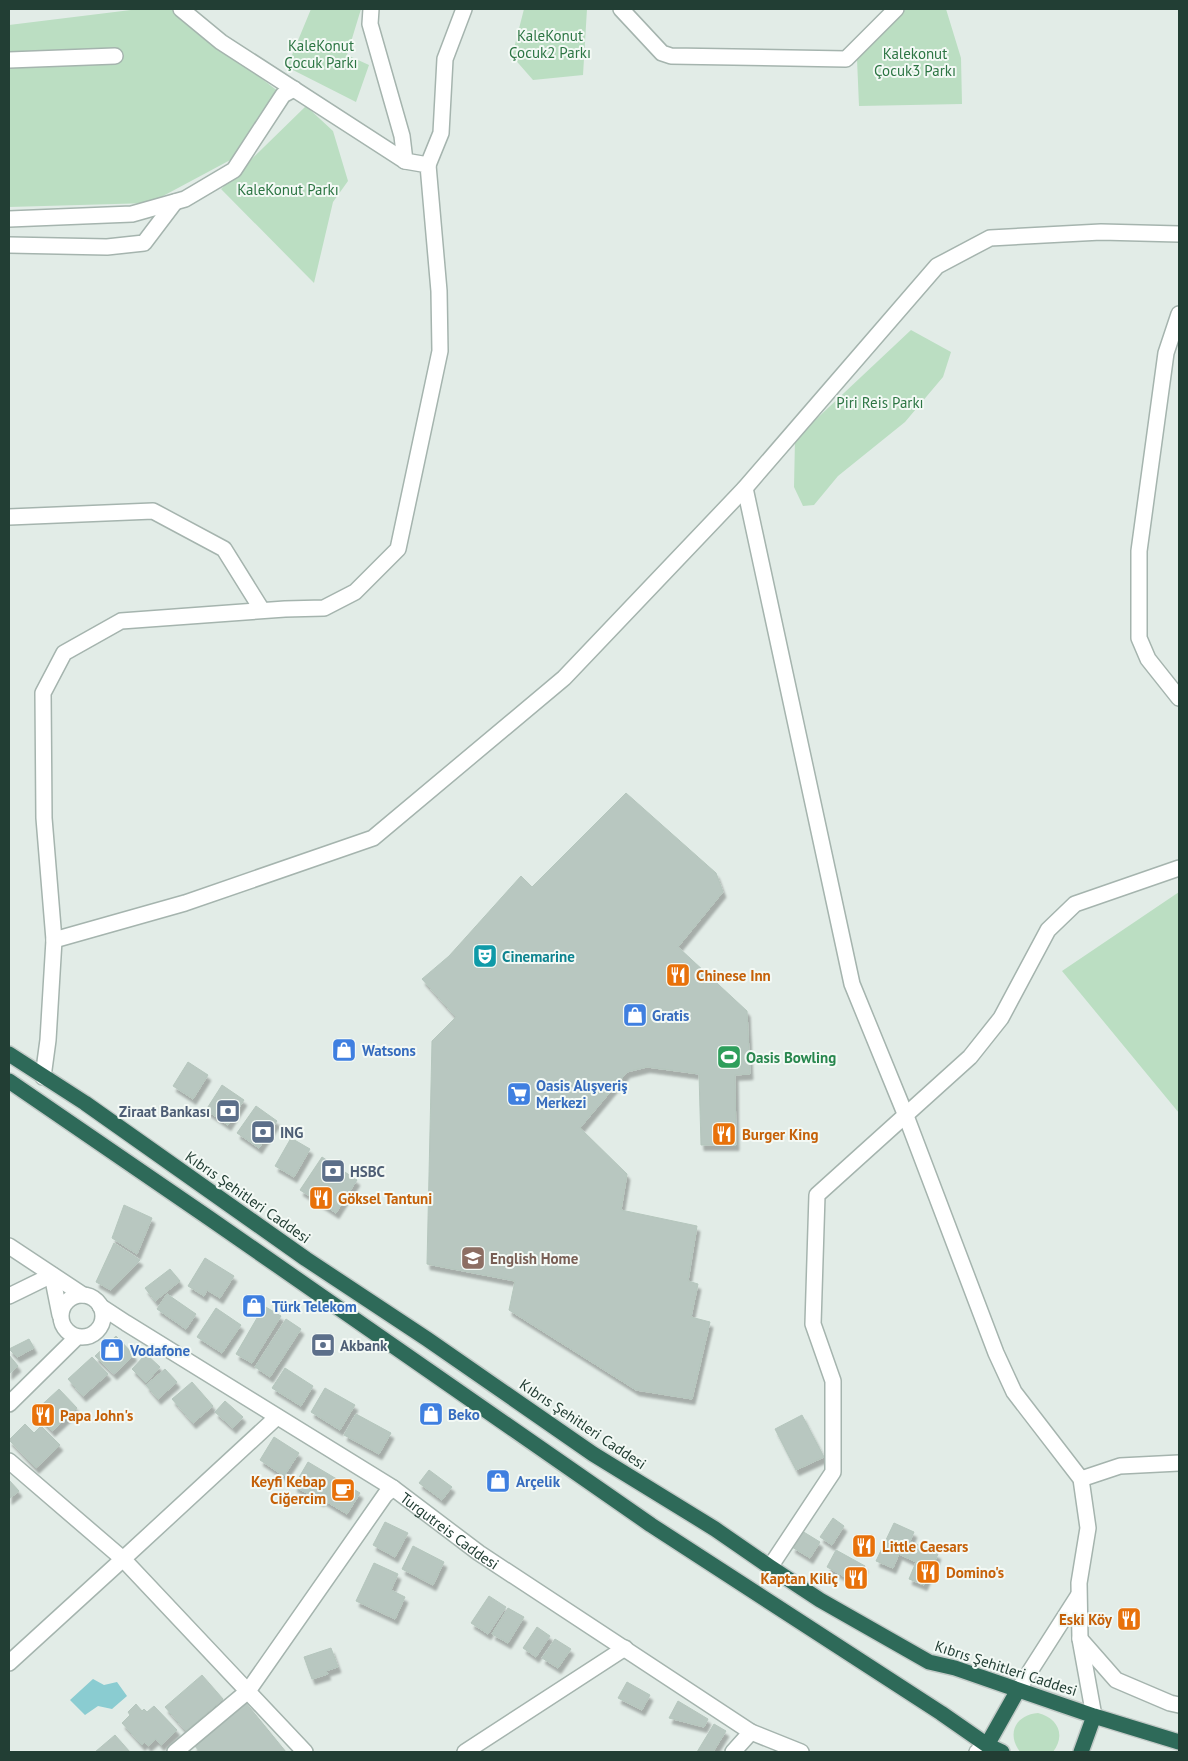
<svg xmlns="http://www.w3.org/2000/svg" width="1188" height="1761" viewBox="0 0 1188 1761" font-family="'PT Sans',sans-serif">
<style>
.green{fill:#bbdec2}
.water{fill:#8accd1}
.building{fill:#b8c7c0;stroke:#b5c6bd;filter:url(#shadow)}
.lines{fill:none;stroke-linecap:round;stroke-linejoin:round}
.minor-casing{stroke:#a5b4ae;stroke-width:18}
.highway-casing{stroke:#c1c9c6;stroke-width:18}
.minor{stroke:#fff;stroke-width:15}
.highway{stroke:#2e6a59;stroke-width:15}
.labels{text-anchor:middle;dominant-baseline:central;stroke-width:4;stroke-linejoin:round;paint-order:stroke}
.park-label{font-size:15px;fill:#2c7543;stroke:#f3f9f5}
.culture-label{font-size:15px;font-weight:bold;fill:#0d838f;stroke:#f3f9f5;text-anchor:start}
.food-label{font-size:15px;font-weight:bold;fill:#c56008;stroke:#f3f9f5;text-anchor:start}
.shop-label{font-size:15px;font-weight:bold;fill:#366cbe;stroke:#f3f9f5;text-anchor:start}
.leisure-label{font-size:15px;font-weight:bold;fill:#27864d;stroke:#f3f9f5;text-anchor:start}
.service-label{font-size:15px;font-weight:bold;fill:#4e5e75;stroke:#f3f9f5;text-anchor:start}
.street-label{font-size:15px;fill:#223e34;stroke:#f3f9f5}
.education-label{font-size:15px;font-weight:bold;fill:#785e54;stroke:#f3f9f5;text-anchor:start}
</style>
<defs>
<filter id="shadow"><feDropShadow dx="3" dy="5.5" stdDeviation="1" flood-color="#0004"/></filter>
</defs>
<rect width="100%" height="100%" fill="#e2ece7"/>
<!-- green -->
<path class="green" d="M139 9H171L283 95 234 158 150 203 9 207V25Z
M311 9H361L347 55 369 65 356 102 287 67Z
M524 9H587L583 75 533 80 512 56Z
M946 9 961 58 962 104 859 106 857 59 905 10Z
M306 106 333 131 348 181 333 202 314 283 221 189Z
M911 330 951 352 943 377 905 422 838 476 814 505 803 506 794 487 795 439Z
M1179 892V1113L1062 971Z
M1038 1713C1058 1718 1066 1735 1053 1752H1020C1006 1733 1016 1715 1038 1713Z"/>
<!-- water -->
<path class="water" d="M93 1679 104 1685 117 1682 127 1696 112 1709 98 1706 85 1715 70 1700Z"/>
<!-- building -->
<path class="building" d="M626 793 716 873 723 892 678 947 747 1011 750 1074 735 1075 736 1145H701L699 1074 647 1067 627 1072 580 1128 627 1174 621 1210 697 1226 688 1281 698 1284 691 1317 710 1322 692 1399 636 1390 509 1310 515 1281 427 1264 432 1041 456 1017 422 979 449 956 521 876 532 887Z
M188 1062 208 1075 193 1099 173 1086Z
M222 1085 244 1100 228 1125 206 1110Z
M256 1106 277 1121 259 1148 237 1133Z
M291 1138 310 1149 294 1177 275 1166Z
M322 1157 357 1180 336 1213 300 1190Z
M124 1205 152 1218 137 1254 112 1238Z
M114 1243 140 1260 111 1290 96 1282Z
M205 1258 234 1276 220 1298 207 1290 204 1296 188 1286Z
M170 1269 180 1281 155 1301 145 1288Z
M167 1294 196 1314 186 1329 157 1309Z
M264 1306 281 1316 252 1363 236 1354Z
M216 1308 241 1325 222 1353 197 1337Z
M286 1319 301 1329 270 1377 255 1367Z
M116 1336 134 1355 114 1374 95 1356Z
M29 1339 34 1348 17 1357 9 1349Z
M146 1354 160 1367 146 1383 132 1369Z
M9 1355 18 1366 9 1374Z
M92 1357 108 1374 83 1396 68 1379Z
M285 1368 313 1386 301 1406 272 1388Z
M165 1369 177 1382 158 1399 146 1385Z
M192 1382 213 1406 193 1423 172 1399Z
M325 1388 355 1405 340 1430 311 1412Z
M59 1389 77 1408 52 1431 34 1412Z
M225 1401 243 1417 233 1428 215 1412Z
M356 1414 391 1433 379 1454 344 1435Z
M802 1415 824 1457 796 1470 775 1429Z
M25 1424 34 1433 41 1426 60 1445 36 1468 9 1440Z
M274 1437 299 1453 284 1476 260 1460Z
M308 1462 335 1478 321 1501 294 1486Z
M429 1470 452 1487 442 1500 419 1483Z
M335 1478 360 1493 347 1514 322 1499Z
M9 1480 19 1491 9 1499Z
M833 1518 844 1526 832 1545 820 1537Z
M385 1522 408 1533 395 1557 373 1545Z
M894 1523 914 1532 910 1541 938 1554 924 1585 909 1579 916 1562 899 1554 893 1568 876 1561Z
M802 1531 820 1542 810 1558 792 1547Z
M413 1546 444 1562 433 1585 402 1569Z
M836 1550 865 1566 856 1583 827 1567Z
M374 1563 398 1574 391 1590 405 1597 395 1619 356 1601Z
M489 1596 506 1607 488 1634 471 1623Z
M508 1608 524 1617 508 1643 492 1634Z
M537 1627 550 1636 536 1657 523 1648Z
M555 1639 571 1649 558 1668 542 1658Z
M331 1648 338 1667 326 1671 328 1674 312 1679 304 1657Z
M202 1675 223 1699 186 1731 165 1707Z
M627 1682 650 1695 642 1710 618 1698Z
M678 1701 708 1719 704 1727 669 1718Z
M246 1703 286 1752H200L194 1745Z
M136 1704 142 1711 144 1709 147 1712 154 1706 177 1730 161 1745 156 1739 148 1746 145 1742 142 1745 122 1723 130 1715 128 1712Z
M714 1724 726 1731 713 1752H697Z
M115 1735 130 1752H95Z"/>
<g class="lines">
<defs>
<g id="minor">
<path d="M181 9 221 42 405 161"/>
<path d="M621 9 662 53 671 56 846 59 896 9"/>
<path d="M9 60 115 56"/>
<path d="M428 165 441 133 445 59 464 9"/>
<path d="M9 219 132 214 185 199 234 170 283 95 294 89"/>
<path d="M9 245 107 247 144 243 175 202"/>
<path d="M1179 314 1166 353 1139 551V638L1148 659 1179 698"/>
<path d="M745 488 852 984 906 1116 996 1353 1014 1392 1081 1479 1088 1528 1079 1583 1080 1639 1094 1716"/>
<path d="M9 517 153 511 224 549 262 610"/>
<path d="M54 940 185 903 373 838 564 678 745 488 937 266 990 238 1101 232 1179 234"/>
<path d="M43 1077 48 1040 54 940 44 818 43 693 64 653 121 621 285 609 324 608 355 592 398 549 440 351 439 291 428 165 405 161 402 136 370 24 371 9"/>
<path d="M9 1246 83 1295"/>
<path d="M52 1275 60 1315"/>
<circle cx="82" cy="1316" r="21"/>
<path d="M9 1296 52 1275"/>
<path id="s1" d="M100 1306 126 1323 393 1488 479 1553 751 1732 801 1752"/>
<path d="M9 1404 77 1337"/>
<path d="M9 1461 123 1559 305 1752"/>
<path d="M1081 1479 1120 1466 1179 1463"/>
<path d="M770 1567 833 1472V1381L813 1324 817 1195 970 1057 1001 1018 1048 930 1075 904 1179 868"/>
<path d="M1080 1639 1116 1680 1170 1703 1179 1705"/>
<path d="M9 1663 123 1559 277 1417"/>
<path d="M1018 1690 1078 1596"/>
<path d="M175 1752 248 1691 385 1495 393 1488"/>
<path d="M465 1752 625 1648"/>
<path d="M733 1752 751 1732"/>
<path d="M977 1752 987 1745"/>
</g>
<path id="highway" d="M9 1054 85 1103 306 1259 427 1339 593 1454 715 1529 770 1567 820 1600 929 1662 955 1668 1094 1716 1179 1742
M9 1081 209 1218 651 1525 941 1713 987 1745 1002 1752
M987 1745 1018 1690
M1081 1752 1094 1716"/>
</defs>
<!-- minor casing -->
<use href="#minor" class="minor-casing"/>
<!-- highway casing -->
<use href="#highway" class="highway-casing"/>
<!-- minor -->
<use href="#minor" class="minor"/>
<!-- highway -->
<use href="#highway" class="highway"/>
</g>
<!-- icons -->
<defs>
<symbol id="theatre-square" viewBox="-11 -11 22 22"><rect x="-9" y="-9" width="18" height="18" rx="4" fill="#0f9aa8" stroke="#f3f9f5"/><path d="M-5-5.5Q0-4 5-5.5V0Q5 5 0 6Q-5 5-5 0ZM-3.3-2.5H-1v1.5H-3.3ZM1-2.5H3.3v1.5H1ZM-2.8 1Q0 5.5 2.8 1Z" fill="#fff"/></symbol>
<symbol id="restaurant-square" viewBox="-11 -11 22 22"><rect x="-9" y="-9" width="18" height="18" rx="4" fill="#e8710a" stroke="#f3f9f5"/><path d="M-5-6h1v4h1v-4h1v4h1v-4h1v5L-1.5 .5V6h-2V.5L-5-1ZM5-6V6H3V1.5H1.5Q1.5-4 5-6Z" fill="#fff"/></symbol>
<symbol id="shop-square" viewBox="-11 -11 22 22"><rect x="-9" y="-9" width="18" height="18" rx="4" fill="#3f7fe0" stroke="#f3f9f5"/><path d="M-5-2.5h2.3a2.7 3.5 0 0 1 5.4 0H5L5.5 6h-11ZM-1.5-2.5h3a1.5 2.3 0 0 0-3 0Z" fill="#fff"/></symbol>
<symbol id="stadium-square" viewBox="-11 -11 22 22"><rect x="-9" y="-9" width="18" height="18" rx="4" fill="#2e9e5b" stroke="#f3f9f5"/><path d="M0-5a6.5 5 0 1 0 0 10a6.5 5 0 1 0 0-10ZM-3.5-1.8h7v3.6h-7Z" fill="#fff"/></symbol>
<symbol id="supermarket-square" viewBox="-11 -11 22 22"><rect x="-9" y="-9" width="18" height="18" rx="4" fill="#3f7fe0" stroke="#f3f9f5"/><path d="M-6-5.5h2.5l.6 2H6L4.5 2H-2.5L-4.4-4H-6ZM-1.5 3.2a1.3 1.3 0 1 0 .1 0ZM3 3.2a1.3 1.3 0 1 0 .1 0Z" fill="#fff"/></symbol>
<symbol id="bank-square" viewBox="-11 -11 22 22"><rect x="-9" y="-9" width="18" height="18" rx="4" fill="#5c6f8a" stroke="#f3f9f5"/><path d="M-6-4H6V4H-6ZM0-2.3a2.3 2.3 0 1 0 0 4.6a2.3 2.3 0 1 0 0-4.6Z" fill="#fff"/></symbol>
<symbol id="school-square" viewBox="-11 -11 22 22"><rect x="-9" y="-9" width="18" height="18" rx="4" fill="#8d6e63" stroke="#f3f9f5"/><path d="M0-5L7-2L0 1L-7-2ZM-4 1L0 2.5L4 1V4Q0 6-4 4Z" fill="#fff"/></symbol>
<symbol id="cafe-square" viewBox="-11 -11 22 22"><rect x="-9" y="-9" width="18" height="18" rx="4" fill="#e8710a" stroke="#f3f9f5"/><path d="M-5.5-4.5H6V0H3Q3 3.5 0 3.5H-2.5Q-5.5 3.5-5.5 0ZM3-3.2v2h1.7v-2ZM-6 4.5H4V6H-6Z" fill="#fff"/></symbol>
</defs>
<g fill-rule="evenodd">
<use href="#theatre-square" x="471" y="942" width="28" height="28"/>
<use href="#restaurant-square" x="664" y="961" width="28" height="28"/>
<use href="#shop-square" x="621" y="1001" width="28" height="28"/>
<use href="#shop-square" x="330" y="1036" width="28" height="28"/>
<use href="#stadium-square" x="715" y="1043" width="28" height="28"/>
<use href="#supermarket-square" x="505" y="1080" width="28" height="28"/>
<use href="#bank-square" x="214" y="1097" width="28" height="28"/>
<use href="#bank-square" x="249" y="1118" width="28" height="28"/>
<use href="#restaurant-square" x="710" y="1120" width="28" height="28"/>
<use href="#bank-square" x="319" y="1157" width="28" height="28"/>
<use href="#restaurant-square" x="307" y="1184" width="28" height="28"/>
<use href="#school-square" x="459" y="1244" width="28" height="28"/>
<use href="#shop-square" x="240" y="1292" width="28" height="28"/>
<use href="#bank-square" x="309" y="1331" width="28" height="28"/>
<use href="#shop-square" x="98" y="1336" width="28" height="28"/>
<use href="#shop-square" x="417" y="1400" width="28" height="28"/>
<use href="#restaurant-square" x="29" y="1401" width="28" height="28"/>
<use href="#shop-square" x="484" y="1467" width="28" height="28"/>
<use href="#cafe-square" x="329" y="1476" width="28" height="28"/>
<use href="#restaurant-square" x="850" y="1532" width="28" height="28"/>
<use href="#restaurant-square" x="914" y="1558" width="28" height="28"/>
<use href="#restaurant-square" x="842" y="1564" width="28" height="28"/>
<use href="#restaurant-square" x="1115" y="1605" width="28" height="28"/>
</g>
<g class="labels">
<!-- park labels -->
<g class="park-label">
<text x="550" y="35">KaleKonut<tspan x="550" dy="17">Çocuk2 Parkı</tspan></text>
<text x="321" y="45">KaleKonut<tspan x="321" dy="17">Çocuk Parkı</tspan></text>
<text x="915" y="53">Kalekonut<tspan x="915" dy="17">Çocuk3 Parkı</tspan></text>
<text x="288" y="189">KaleKonut Parkı</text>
<text x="880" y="402">Piri Reis Parkı</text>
</g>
<!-- culture labels -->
<g class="culture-label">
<text x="502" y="956">Cinemarine</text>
</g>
<!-- food labels -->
<g class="food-label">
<text x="696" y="975">Chinese Inn</text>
<text x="742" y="1134">Burger King</text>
<text x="338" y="1198">Göksel Tantuni</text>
<text x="60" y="1415">Papa John's</text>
<text x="326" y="1481" text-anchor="end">Keyfi Kebap<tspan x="326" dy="17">Ciğercim</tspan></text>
<text x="882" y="1546">Little Caesars</text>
<text x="946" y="1572">Domino's</text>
<text x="838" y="1578" text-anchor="end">Kaptan Kiliç</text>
<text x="1112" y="1619" text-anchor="end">Eski Köy</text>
</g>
<!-- shop labels -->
<g class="shop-label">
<text x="652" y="1015">Gratis</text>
<text x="362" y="1050">Watsons</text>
<text x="536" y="1085">Oasis Alışveriş<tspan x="536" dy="17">Merkezi</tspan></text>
<text x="272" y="1306">Türk Telekom</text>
<text x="130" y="1350">Vodafone</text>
<text x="448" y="1414">Beko</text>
<text x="516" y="1481">Arçelik</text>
</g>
<!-- leisure labels -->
<g class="leisure-label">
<text x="746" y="1057">Oasis Bowling</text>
</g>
<!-- service labels -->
<g class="service-label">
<text x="210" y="1111" text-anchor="end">Ziraat Bankası</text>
<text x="280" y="1132">ING</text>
<text x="350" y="1171">HSBC</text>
<text x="340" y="1345">Akbank</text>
</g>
<!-- street labels -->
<g class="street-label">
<text transform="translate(248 1197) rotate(35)">Kıbrıs Şehitleri Caddesi</text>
<text transform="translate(583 1424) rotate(34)">Kıbrıs Şehitleri Caddesi</text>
<text stroke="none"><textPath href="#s1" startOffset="416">Turgutreis Caddesi</textPath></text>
<text transform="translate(1006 1668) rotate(18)">Kıbrıs Şehitleri Caddesi</text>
</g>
<!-- education labels -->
<g class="education-label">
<text x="490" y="1258">English Home</text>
</g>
</g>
<!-- border -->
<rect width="1188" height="1761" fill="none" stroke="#223e34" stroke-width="20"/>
</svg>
